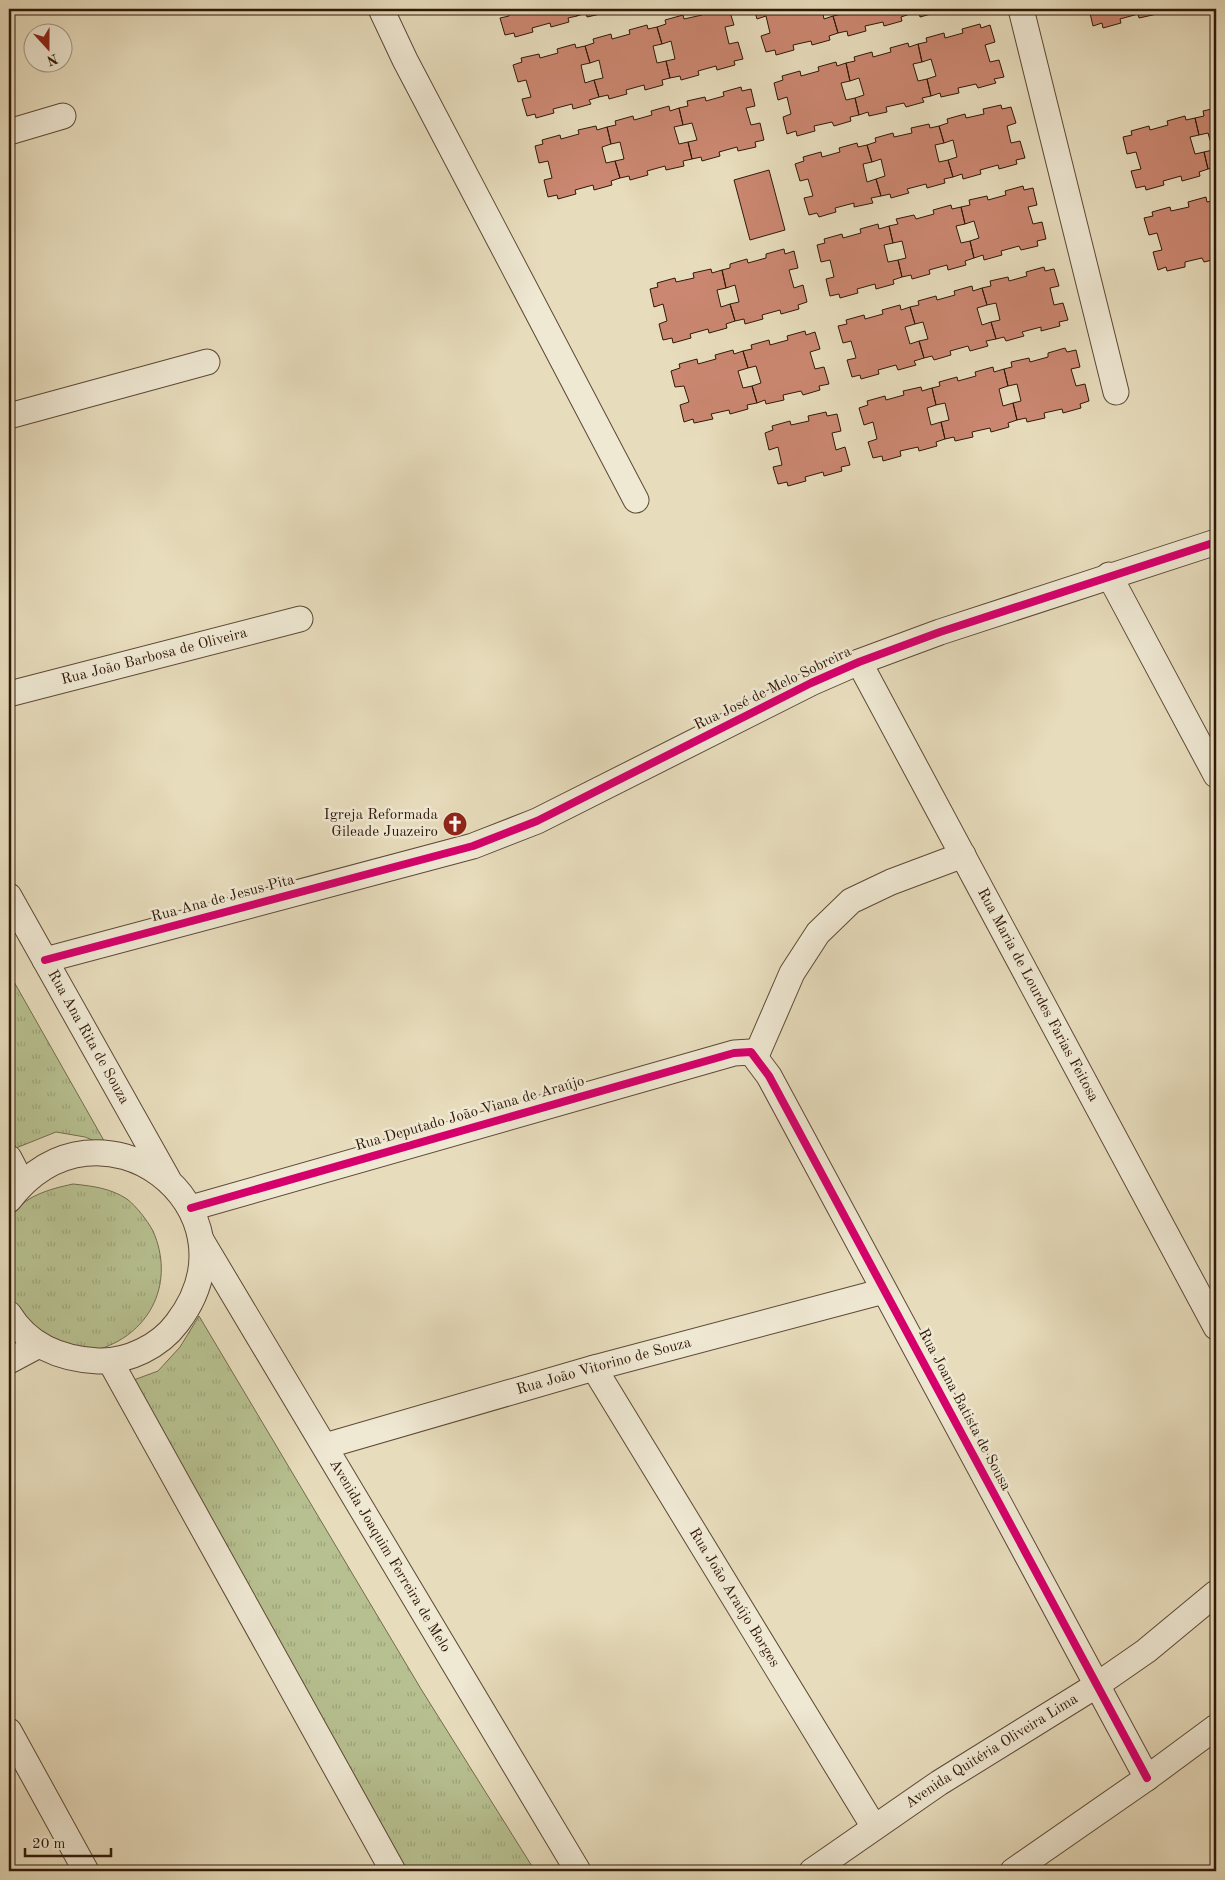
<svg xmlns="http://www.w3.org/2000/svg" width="1225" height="1880" viewBox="0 0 1225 1880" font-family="'Old Standard TT',serif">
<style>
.park{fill:url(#park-tufts);stroke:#736c4c}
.building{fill:#cb8771;stroke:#2f1808}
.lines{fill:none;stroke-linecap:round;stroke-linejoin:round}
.minor-casing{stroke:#5d4935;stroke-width:27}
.minor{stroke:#efe8d3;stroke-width:25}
.cycleway-casing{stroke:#efe8d3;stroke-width:11}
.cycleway{stroke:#d6006c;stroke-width:8}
.labels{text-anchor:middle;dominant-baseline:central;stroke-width:5;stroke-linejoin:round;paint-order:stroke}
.street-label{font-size:15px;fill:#2f1808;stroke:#efe8d3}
.poi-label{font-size:15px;fill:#2f1808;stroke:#efe8d3;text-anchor:end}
</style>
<defs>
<pattern id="park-tufts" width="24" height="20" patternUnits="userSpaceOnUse" patternTransform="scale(1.25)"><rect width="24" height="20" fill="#b7c090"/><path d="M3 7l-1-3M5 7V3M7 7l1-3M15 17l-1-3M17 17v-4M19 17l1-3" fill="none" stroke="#9ea47b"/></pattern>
</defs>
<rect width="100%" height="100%" fill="#e7dcbc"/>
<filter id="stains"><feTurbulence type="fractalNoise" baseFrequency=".004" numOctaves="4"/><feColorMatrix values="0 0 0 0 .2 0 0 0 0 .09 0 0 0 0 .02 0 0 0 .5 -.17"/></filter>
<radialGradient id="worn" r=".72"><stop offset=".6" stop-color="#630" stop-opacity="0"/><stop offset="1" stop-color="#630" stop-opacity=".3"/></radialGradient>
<!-- park -->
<path class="park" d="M9 973 107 1146 85 1137 56 1132 16 1148 9 1133Z
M73 1184C92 1186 110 1188 127 1199 137 1207 147 1220 153 1231 175 1281 152 1332 100 1349 90 1352 73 1355 63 1351 51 1348 21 1324 9 1316 9 1302 6 1226 10 1219 22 1196 50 1189 73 1184Z
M199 1316 421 1689 535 1871H398L131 1381 158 1371 180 1347Z"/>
<!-- building -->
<path class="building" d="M508 9H575L577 16 568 18 569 22 551 27 550 23 532 28 533 32 515 37 514 33 505 35 500 18 509 16Z
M575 9H604L605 13 587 17 586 13 577 16Z
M708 9H729L734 25 725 27 729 44 738 42 743 59 734 61 735 65 717 70 716 66 698 71 699 75 681 80 680 76 670 78 666 61 675 59 671 41 662 44 657 27 666 24 665 20 683 15 684 19 702 15 701 10Z
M754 9H822L824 19 833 16 838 33 829 36 830 40 812 45 811 41 793 45 794 50 776 55 775 50 766 52 761 36 770 33 766 16 757 19Z
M841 9H908L910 14 901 17 902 21 884 26 883 22 865 26 866 31 848 36 847 31 838 33 833 16 842 14Z
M908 9H937L938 12 920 17 919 12 910 14Z
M1089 9H1159H1156L1157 14 1139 18 1138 14 1120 19 1121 23 1103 28 1102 23 1093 26Z
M980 24 981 28 990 25 995 42 985 45 990 62 999 60 1004 77 994 79 996 83 978 88 976 84 958 88 959 93 941 97 940 93 931 96 927 79 936 76 931 59 922 62 918 44 927 42 926 38 944 33 945 38 963 33 962 29Z
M647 25 648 29 657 27 662 44 653 46 657 63 666 61 670 78 662 80 663 85 645 90 644 85 626 90 627 94 609 99 608 95 599 97 594 80 603 78 599 60 590 63 585 46 594 43 593 39 611 34 612 39 630 34 629 30Z
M908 43 909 47 918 44 922 62 913 64 918 81 927 79 931 96 922 98 924 102 906 107 904 103 886 107 887 112 869 116 868 112 859 115 855 98 864 95 859 78 850 81 846 63 855 61 854 57 872 52 873 57 891 52 890 48Z
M575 44 576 48 585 46 590 63 581 65 585 83 594 80 599 97 589 100 591 104 573 109 572 104 553 109 554 113 536 118 535 114 527 116 522 99 531 97 526 80 518 82 513 65 522 62 521 58 539 54 540 58 558 53 557 49Z
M836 62 837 66 846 63 850 81 841 83 846 100 855 98 859 115 850 117 851 121 834 126 832 122 814 126 815 131 797 136 796 131 787 134 783 117 791 114 787 97 778 100 774 83 783 80 782 76 800 71 801 76 819 71 818 67Z
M741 87 742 91 751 89 755 106 746 108 751 125 760 123 764 140 755 142 756 147 738 151 737 147 719 152 720 156 702 161 701 157 692 159 688 142 697 140 692 123 683 125 679 108 688 106 687 101 705 97 706 101 724 96 723 92Z
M1001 105 1002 109 1011 107 1016 123 1007 126 1011 143 1020 141 1025 158 1016 160 1017 164 999 169 998 165 980 170 981 174 963 179 962 174 953 177 948 160 957 157 953 140 944 143 939 126 948 123 947 119 965 114 966 118 984 114 983 109Z
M669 106 670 111 679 108 683 125 674 127 679 144 688 142 692 159 683 161 684 166 666 170 665 166 647 171 648 175 630 180 629 176 620 178 615 161 624 159 620 142 611 144 607 127 616 125 615 121 633 116 634 120 652 115 651 111Z
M1216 108V167L1208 169 1204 152 1213 150 1208 133 1199 135 1195 118 1204 116 1203 111Z
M1185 116 1186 120 1195 118 1199 135 1190 137 1195 154 1204 152 1208 169 1199 172 1200 176 1182 181 1181 176 1163 181 1164 185 1146 190 1145 186 1136 188 1131 171 1141 169 1136 152 1127 154 1123 137 1132 135 1131 131 1149 126 1150 130 1168 125 1167 121Z
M929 124 930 128 939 126 944 143 935 145 939 162 948 160 953 177 944 179 945 183 927 188 926 184 907 189 909 193 891 198 890 194 881 196 876 179 885 176 881 159 872 162 867 145 876 142 875 138 893 133 894 137 912 133 911 128Z
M596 126 597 130 607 127 611 144 602 147 606 163 615 161 620 178 611 181 612 185 594 190 593 185 575 190 576 194 558 199 557 195 548 197 544 180 552 178 548 161 539 163 535 146 543 144 542 140 560 135 561 139 579 134 578 130Z
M857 143 858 147 867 145 872 162 863 164 867 182 876 179 881 196 871 198 873 203 854 207V203L835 208 836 212 819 217 817 213 809 215 804 198 813 196 808 179 800 181 795 164 804 161 803 157 821 152 822 157 840 152 839 148Z
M769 170 785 230 750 240 734 180Z
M1023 186 1024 190 1033 188 1037 205 1028 207 1033 224 1042 222 1046 239 1037 241 1038 246 1021 250 1019 246 1001 251 1002 255 984 260 983 255 974 258 970 241 979 238 974 221 965 224 961 207 970 205 969 200 987 196 988 200 1006 195 1005 191Z
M1206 197 1207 202 1216 200V218L1212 219 1216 236V259L1204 262 1202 258 1185 262V267L1167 271 1166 267 1158 270 1153 252 1162 250 1157 233 1149 235 1144 218 1153 216 1152 212 1170 207 1171 211 1189 207 1188 202Z
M951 205 952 209 961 207 965 224 956 226 961 243 970 241 974 258 965 261 966 265 948 270 947 265 929 270 930 274 912 279 911 275 902 277 898 260 906 258 902 241 893 243 889 226 898 224 896 219 914 215 916 219 934 214 933 210Z
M878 224 879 229 889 226 893 243 884 245 888 262 898 260 902 277 893 280 894 284 876 289 875 284 857 289 858 293 840 298 839 294 830 296 826 279 834 277 830 260 821 262 817 245 825 243 824 239 842 234 843 238 861 233 860 229Z
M784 249 785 254 794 251 798 268 789 270 794 288 803 285 807 302 798 305 799 309 781 314 780 310 762 315 763 319 745 324 744 319 735 321 730 304 739 302 735 285 726 288 722 270 730 268V264L747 259 748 263 766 258V254Z
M1044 267 1045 271 1054 269 1059 286 1050 288 1054 305 1063 303 1068 320 1059 322 1060 326 1041 331V327L1022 332 1024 336 1006 341 1004 337 996 339 991 322 1000 320 996 303 987 305 982 288 991 286 990 281 1008 277 1009 281 1027 276 1026 272Z
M711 269 712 273 722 270 726 288 717 290 721 307 730 304 735 321 726 324 727 328 709 333 708 329 690 334 691 338 673 343 672 338 663 340 659 324 667 321 663 304 654 307 650 289 658 287 657 283 675 278 676 282 694 278 693 273Z
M972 286 973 291 982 288 987 305 977 308 982 325 991 322 996 339 986 341 988 346 970 351 968 346 950 351 951 355 934 360 932 356 924 358 919 341 928 339 923 322 915 324 910 307 919 305 918 301 936 296 937 300 955 295 954 291Z
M900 305 901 310 910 307 915 324 905 327 910 344 919 341 924 358 914 361 916 365 898 370 896 365 878 370 879 374 861 379 860 375 852 377 847 360 856 358 851 341 843 343 838 326 847 324 846 320 864 315 865 319 883 314 882 310Z
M805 331 806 335 815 332 820 349 810 352 815 369 824 367 829 384 819 386 820 390 803 395 801 391 783 395 784 400 766 404 765 400 757 403 752 386 761 383 756 366 748 368 743 351 752 349 751 345 769 340 770 345 788 340 787 336Z
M1065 348 1067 352 1076 350 1080 367 1071 369 1076 386 1085 384 1089 401 1080 404 1081 408 1063 413 1062 409 1044 413 1045 418 1027 422 1026 418 1017 420 1013 403 1021 401 1017 384 1008 386 1004 369 1012 367 1011 362 1029 358 1030 362 1048 357V353Z
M733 350 734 354 743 351 748 368 738 371 743 388 752 386 757 403 747 405 748 409 730 414 729 410 711 414 713 419 694 423 693 419 684 422 680 405 689 402 684 386 675 387 671 371 680 368 679 364 697 359 698 364 716 359 715 355Z
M993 367 994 372 1004 369 1008 386 999 389 1003 406 1013 403 1017 420 1008 423 1009 427 991 432 990 428 972 432 973 437 955 441 954 437 945 439 941 422 949 420 945 403 936 405 932 388 940 386 939 382 957 377 958 381 976 376 975 372Z
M921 387 922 391 932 388 936 405 927 408 931 425 941 422 945 439 936 442 937 446 919 451 918 447 900 451 901 456 883 461 882 456 873 458 868 442 877 439 873 422 864 425 859 408 868 405 867 401 885 396 886 400 904 395 903 391Z
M826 412 827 416 837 414 841 431 832 433 836 450 845 447 850 465 841 467 842 471 824 476 823 472 805 477 806 481 788 486 787 482 778 484 773 467 782 465 778 447 769 450 765 433 773 430 772 426 790 421 791 425 809 421 808 416Z"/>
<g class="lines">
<defs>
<g id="minor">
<path d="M381 9 405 60 636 500"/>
<path d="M1021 9 1116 392"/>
<path d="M9 132 63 116"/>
<path d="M9 416 207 362"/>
<path d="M1109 575 1216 775"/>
<path id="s1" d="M859 662 1216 1327"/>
<path id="s2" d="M9 694 300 619"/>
<path id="s3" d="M9 896 168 1179"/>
<path d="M45 960 473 846 537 821 811 683 859 662 940 632 1216 542"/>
<path d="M756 1056 792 973 818 933 851 901 891 882 963 855"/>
<path d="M9 1158 22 1183"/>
<path d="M9 1200C99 1082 265 1208 177 1323 160 1346 128 1362 98 1361 62 1359 29 1347 9 1314"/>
<path d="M191 1208 734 1053 751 1052 769 1076 1147 1778"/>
<path id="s4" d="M201 1240 578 1871"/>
<path d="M9 1361 39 1345"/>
<path d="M110 1361 393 1871"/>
<path id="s5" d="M594 1368 874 1827"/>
<path id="s6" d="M325 1446 594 1368 884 1291"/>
<path d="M9 1731 86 1871"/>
<path id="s7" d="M812 1871 939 1783 1097 1685 1146 1651 1216 1593"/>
<path d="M1013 1871 1147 1778 1216 1727"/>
</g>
</defs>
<!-- minor casing -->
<use href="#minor" class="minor-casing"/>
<!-- minor -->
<use href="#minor" class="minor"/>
<defs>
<path id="cycleway" d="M45 960 473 846 537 821 811 683 859 662 940 632 1216 542
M191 1208 734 1053 751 1052 769 1076 1147 1778"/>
</defs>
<!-- cycleway casing -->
<use href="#cycleway" class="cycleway-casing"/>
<!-- cycleway -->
<use href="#cycleway" class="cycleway"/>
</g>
<!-- icons -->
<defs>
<symbol id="church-disc" viewBox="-11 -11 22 22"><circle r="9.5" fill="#8f2418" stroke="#efe8d3"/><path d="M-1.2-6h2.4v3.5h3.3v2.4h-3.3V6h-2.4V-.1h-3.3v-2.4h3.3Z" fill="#fff"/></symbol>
</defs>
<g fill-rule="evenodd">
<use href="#church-disc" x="441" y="810" width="28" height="28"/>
</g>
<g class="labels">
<!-- street labels -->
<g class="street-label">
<text stroke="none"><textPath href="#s2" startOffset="150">Rua João Barbosa de Oliveira</textPath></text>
<text transform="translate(773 689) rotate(-26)">Rua José de Melo Sobreira</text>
<text transform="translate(223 899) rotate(-15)">Rua Ana de Jesus Pita</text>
<text stroke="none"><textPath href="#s1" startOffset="378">Rua Maria de Lourdes Farias Feitosa</textPath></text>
<text stroke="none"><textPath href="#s3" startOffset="162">Rua Ana Rita de Souza</textPath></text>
<text transform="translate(470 1114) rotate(-16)">Rua Deputado João Viana de Araújo</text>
<text stroke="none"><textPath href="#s6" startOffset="290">Rua João Vitorino de Souza</textPath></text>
<text transform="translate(964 1410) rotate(62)">Rua Joana Batista de Sousa</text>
<text stroke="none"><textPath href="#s4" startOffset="368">Avenida Joaquim Ferreira de Melo</textPath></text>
<text stroke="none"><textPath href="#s5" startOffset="269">Rua João Araújo Borges</textPath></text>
<text stroke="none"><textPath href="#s7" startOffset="216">Avenida Quitéria Oliveira Lima</textPath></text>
</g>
<!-- poi labels -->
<g class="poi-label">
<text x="438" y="815">Igreja Reformada<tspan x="438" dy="17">Gileade Juazeiro</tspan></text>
</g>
</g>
<!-- margin -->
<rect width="1225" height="1880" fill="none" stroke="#e7dcbc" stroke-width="30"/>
<rect x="10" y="10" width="1205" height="1860" fill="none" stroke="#2f1808" stroke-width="2.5"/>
<rect x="15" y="15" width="1195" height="1850" fill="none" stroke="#2f1808"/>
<!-- north arrow -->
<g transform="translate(48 48) rotate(159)"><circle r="24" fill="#efe8d3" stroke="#a29582"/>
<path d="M0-4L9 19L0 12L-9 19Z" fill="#8f2418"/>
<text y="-8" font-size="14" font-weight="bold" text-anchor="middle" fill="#2f1808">N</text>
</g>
<!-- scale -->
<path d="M25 1848v8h86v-8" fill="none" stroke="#2f1808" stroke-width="2.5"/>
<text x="32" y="1848" font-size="15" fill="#2f1808" stroke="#efe8d3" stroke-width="4" paint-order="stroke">20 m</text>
<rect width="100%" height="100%" filter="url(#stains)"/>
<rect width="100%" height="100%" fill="url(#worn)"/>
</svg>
